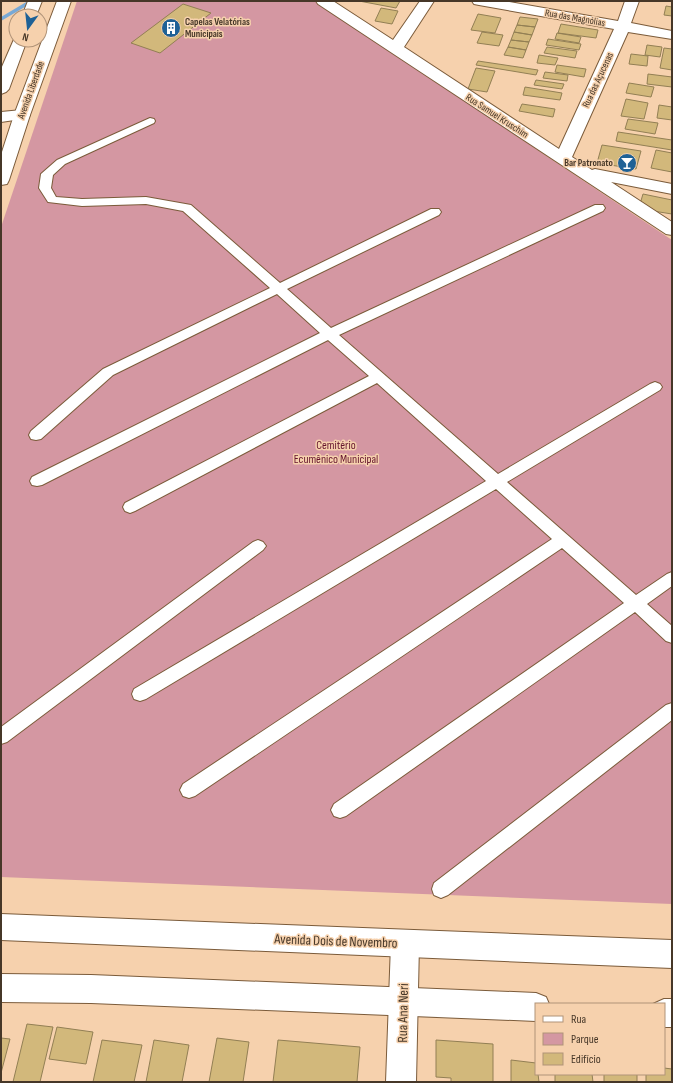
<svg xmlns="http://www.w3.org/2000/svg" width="673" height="1083" viewBox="0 0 673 1083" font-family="'Sofia Sans Condensed',sans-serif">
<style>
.green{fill:#d497a2}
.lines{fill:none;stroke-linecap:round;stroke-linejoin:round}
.stream{fill:#78a9d6;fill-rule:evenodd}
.building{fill:#d2b87b;stroke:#927f54}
.service-casing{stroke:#7b5b3a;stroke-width:2}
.minor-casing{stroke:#7b5b3a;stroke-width:2}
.tertiary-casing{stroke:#7b5b3a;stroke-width:2}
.service{fill:#fff;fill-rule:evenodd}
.minor{fill:#fff;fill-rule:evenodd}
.tertiary{fill:#fff;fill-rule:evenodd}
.labels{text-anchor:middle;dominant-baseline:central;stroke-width:3;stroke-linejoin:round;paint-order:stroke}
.far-street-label{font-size:10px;fill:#463728;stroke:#f6d1ad}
.far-poi-label{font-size:10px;font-weight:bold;fill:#463728;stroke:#f6d1ad;text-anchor:start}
.park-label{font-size:12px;fill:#64132d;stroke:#f6d1ad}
.near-street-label{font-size:14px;fill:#463728;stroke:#f6d1ad}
</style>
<rect width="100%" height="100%" fill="#f6d1ad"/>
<!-- green -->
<path class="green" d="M77 1H315L672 240V904L1 877V227Z"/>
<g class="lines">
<!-- stream -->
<path class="stream" d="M28 1H35L1 21V17Z"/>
</g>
<!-- building -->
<path class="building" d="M359 1H400L396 8Z
M183 4 211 13 160 53 131 43Z
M666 6 672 7V16L664 15Z
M381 8 398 11 392 24 375 21Z
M478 14 501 18 495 33 471 30Z
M520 17 538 19 535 27 517 25Z
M561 24 598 30 596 38 558 33Z
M517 25 535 27 532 35 514 32Z
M482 32 503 35 499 46 477 43Z
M514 32 532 35 529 42 511 40Z
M557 33 581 37 579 43 555 39Z
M548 39 581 44 579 50 546 45Z
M511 40 529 42 526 50 508 47Z
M647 45 662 47 660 57 645 55Z
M508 47 526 50 523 58 504 55Z
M547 47 577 51 575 58 544 53Z
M664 48 672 49V70L660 68Z
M631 54 648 56 647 66 629 64Z
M539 55 558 58 555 65 537 63Z
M478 61 538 70 536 75 476 65Z
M557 65 586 69 584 77 555 72Z
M476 68 495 71 487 92 468 89Z
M545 72 568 75 567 81 543 78Z
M648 74 672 77V87L647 84Z
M536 80 564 84 562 89 534 85Z
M629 83 654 87 651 97 626 93Z
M525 87 562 93 560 100 523 95Z
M626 99 648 103 644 119 621 116Z
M522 104 555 109 553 117 519 111Z
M659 105 672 107V120L657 118Z
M628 119 658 123 655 134 625 129Z
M618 132 672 140V150L616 141Z
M602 145 641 151 636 169 597 163Z
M656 150 672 153V172L651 168Z
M643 194 672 200V214L653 211 640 204Z
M27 1024 53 1027 40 1082H13Z
M57 1027 93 1032 86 1064 49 1059Z
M1 1038 10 1039 1 1073Z
M217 1038 249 1042 243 1082H209Z
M102 1040 142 1045 134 1082H93Z
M154 1040 189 1045 182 1082H146Z
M278 1040 360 1047 357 1082H273Z
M436 1040 493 1044V1082H451V1078L436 1077Z
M511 1060 536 1063V1074H538L539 1082H511Z
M664 1068 672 1069V1082H646V1074H664Z
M555 1074H592L593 1082H555Z
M604 1074H637V1082H604Z"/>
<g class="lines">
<defs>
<path id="service" d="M150 118 154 119 155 121 154 123 65 164 53 175 51 188 56 197 82 199 146 197 191 205 280 283 431 209H439L441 212 439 215 287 289 331 328 595 205H603L605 208 603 211 339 335 498 474 650 384 655 382 660 384 662 387 660 390 507 482 636 595 667 574 672 572V586L647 604 672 626V643L666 641 635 612 346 816 340 818 334 816 331 810 334 804 624 603 562 548 195 796 189 798 183 796 180 790 183 784 552 539 496 489 146 699 140 701 134 699 132 694 134 689 486 481 377 383 135 511 130 513 125 511 123 507 125 503 369 376 328 340 42 485 37 486 32 485 30 481 32 477 320 333 277 294 113 375 41 439 36 440 31 439 29 435 31 431 103 369 270 288 183 211 146 204 82 206 48 202 39 188 41 174 57 160Z
M258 540 263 542 266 546 263 550 7 742 1 744V727L253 542Z
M672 703V720L448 895 441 898 434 895 432 889 434 883 666 705Z"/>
<path id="minor" d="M316 1H333L393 40 420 1H434L404 47 559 149 614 29 479 5 474 4 472 1H503L618 21 625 1H639L631 23 672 31V39L628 32 572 157 592 170 595 169 672 184V194L611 182 672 222V235L666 234C550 157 434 81 318 4Z
M22 110 28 112 30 115 28 118 1 122V112Z
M405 930 415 934 419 944 416 1082H386L391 944 395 934Z"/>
<path id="tertiary" d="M28 1H42L36 16H22Z
M57 1H71L30 115 9 180 7 184 1 185V155L14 115Z
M15 37H16V40H27L9 89 6 92 1 94V69Z
M1 914 672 940V968L1 940Z
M1 974 91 975 536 993 546 997 549 1004H536V1021L91 1003 1 1002Z
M664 999H672V1027H664V1004H653Z"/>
</defs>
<!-- service casing -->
<use href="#service" class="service-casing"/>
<!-- minor casing -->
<use href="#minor" class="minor-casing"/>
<!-- tertiary casing -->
<use href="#tertiary" class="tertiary-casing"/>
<!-- service -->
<use href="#service" class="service"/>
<!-- minor -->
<use href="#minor" class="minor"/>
<!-- tertiary -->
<use href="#tertiary" class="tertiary"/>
</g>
<!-- icons -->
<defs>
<symbol id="building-disc" viewBox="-11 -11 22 22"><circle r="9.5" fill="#1e6196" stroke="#f6d1ad"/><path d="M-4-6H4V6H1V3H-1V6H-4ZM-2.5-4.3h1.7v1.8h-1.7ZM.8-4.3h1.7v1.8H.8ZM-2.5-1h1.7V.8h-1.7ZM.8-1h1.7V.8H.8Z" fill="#fff"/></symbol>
<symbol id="bar-disc" viewBox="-11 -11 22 22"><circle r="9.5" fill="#1e6196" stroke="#f6d1ad"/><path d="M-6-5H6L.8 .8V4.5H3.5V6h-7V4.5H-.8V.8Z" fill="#fff"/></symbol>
</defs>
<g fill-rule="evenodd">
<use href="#building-disc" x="160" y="17" width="22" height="22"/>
<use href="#bar-disc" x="616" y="152" width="22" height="22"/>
</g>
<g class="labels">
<!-- far-street labels -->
<g class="far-street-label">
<text transform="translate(575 18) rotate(10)">Rua das Magnólias</text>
<text transform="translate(598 80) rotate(-65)">Rua das Açucenas</text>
<text transform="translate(31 90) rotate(-70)">Avenida Liberdade</text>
<text transform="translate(497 116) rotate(33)">Rua Samuel Kruschim</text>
</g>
<!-- far-poi labels -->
<g class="far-poi-label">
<text x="185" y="22">Capelas Velatórias<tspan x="185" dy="12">Municipais</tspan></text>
<text x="613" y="163" text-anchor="end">Bar Patronato</text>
</g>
<!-- park labels -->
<g class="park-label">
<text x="336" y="445">Cemitério<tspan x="336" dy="14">Ecumênico Municipal</tspan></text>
</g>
<!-- near-street labels -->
<g class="near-street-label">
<text transform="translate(336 941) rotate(2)">Avenida Dois de Novembro</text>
<text transform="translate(403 1013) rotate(-89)">Rua Ana Neri</text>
</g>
</g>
<!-- border -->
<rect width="673" height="1083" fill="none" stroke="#463728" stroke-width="4"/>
<!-- legend -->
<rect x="535" y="1003" width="130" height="72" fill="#f6d1ad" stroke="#b09378"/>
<rect x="543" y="1016" width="20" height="6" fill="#ffffff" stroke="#b09378"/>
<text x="571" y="1023" font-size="12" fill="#463728">Rua</text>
<rect x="543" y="1033" width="20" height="12" fill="#d497a2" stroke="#b09378"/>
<text x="571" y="1043" font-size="12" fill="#463728">Parque</text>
<rect x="543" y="1053" width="20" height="12" fill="#d2b87b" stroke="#b09378"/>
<text x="571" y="1063" font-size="12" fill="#463728">Edifício</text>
<!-- north arrow -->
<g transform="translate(28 28) rotate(195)"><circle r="19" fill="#f6d1ad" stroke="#b09378"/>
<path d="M0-3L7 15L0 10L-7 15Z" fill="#1e6196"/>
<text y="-6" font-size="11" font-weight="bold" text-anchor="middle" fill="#463728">N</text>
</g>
</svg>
